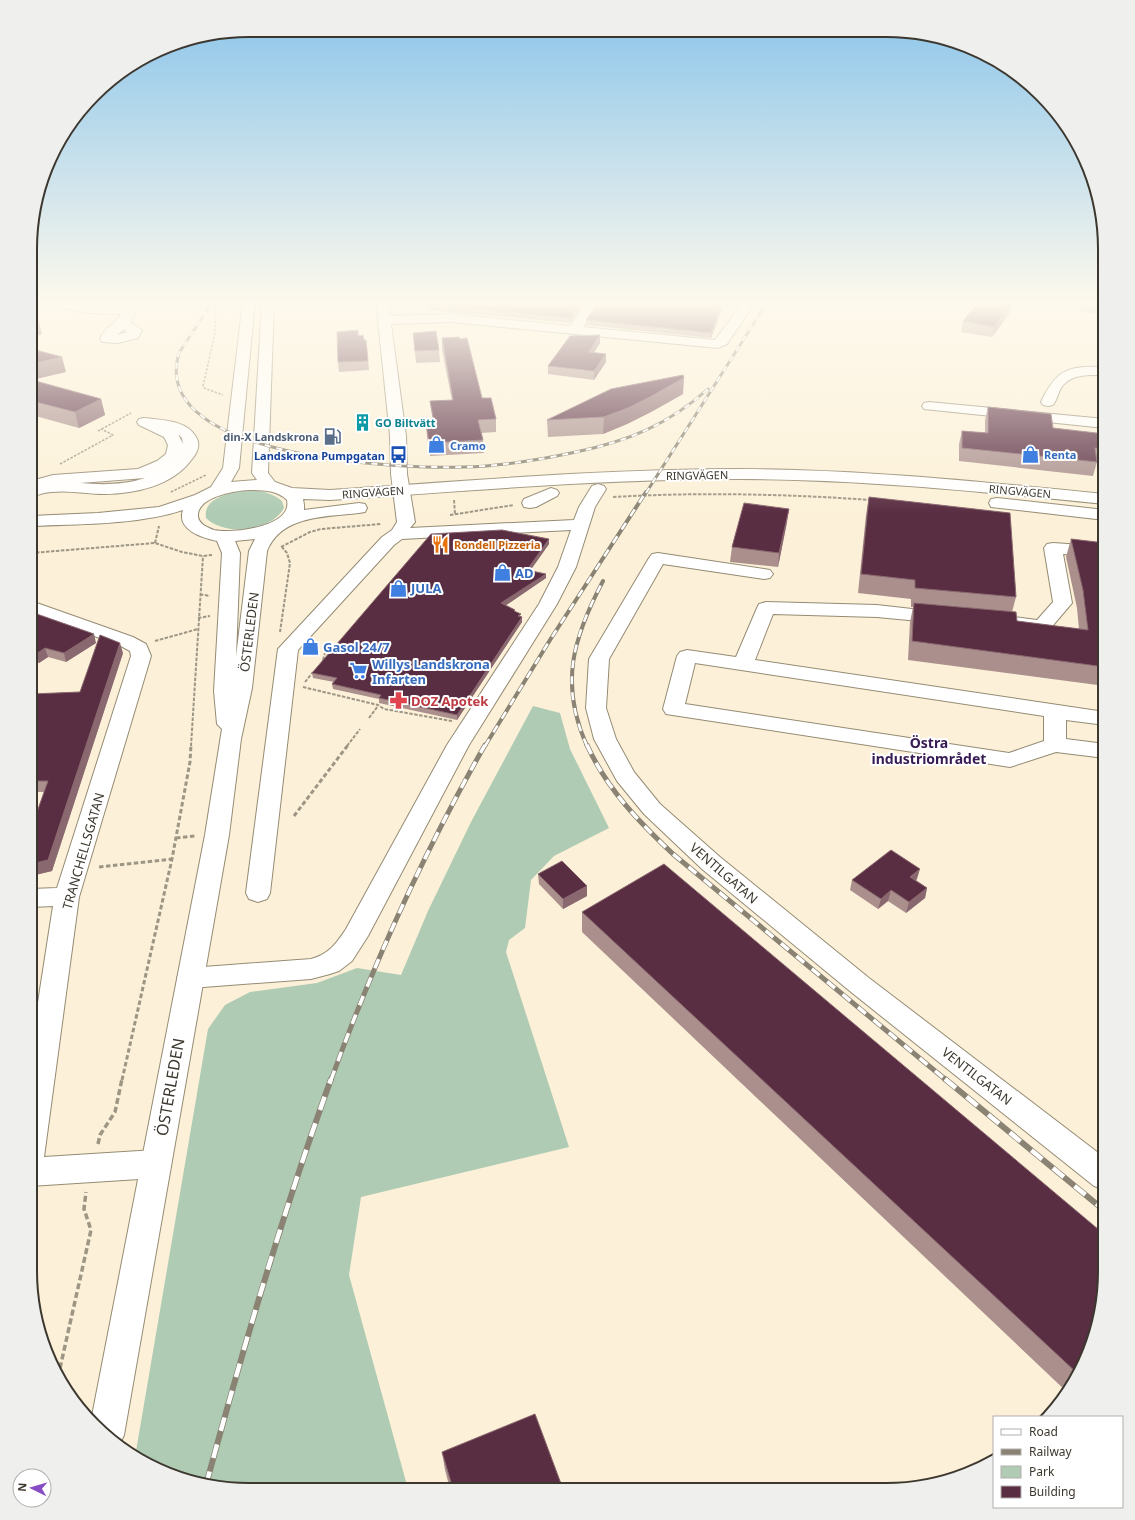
<svg xmlns="http://www.w3.org/2000/svg" width="1135" height="1520" viewBox="0 0 1135 1520" font-family="'Noto Sans',sans-serif">
<style>
.green{fill:#afcbb4}
.lines{fill:none;stroke-linecap:round;stroke-linejoin:round}
.minor-casing{stroke:#958b74;stroke-width:2}
.major-casing{stroke:#958b74;stroke-width:2}
.path-far3{stroke:#9e9685;stroke-width:1.5;stroke-dasharray:2.5 1.5;stroke-linecap:butt}
.path-far2{stroke:#9e9685;stroke-width:2;stroke-dasharray:3.5 1.5;stroke-linecap:butt}
.path-far1{stroke:#9e9685;stroke-width:3;stroke-dasharray:4.5 2.5;stroke-linecap:butt}
.path{stroke:#9e9685;stroke-width:3.5;stroke-dasharray:6 3;stroke-linecap:butt}
.minor{fill:#fff;fill-rule:evenodd}
.major{fill:#fff;fill-rule:evenodd}
.rail-far3-casing{stroke:#8a8373;stroke-width:3}
.rail-far2-casing{stroke:#8a8373;stroke-width:4}
.rail-far1-casing{stroke:#8a8373;stroke-width:5}
.rail-casing{stroke:#8a8373;stroke-width:6}
.rail-far3{stroke:#fff;stroke-width:2;stroke-dasharray:6;stroke-linecap:butt}
.rail-far2{stroke:#fff;stroke-width:2.5;stroke-dasharray:8;stroke-linecap:butt}
.rail-far1{stroke:#fff;stroke-width:3.5;stroke-dasharray:10;stroke-linecap:butt}
.rail{stroke:#fff;stroke-width:4.5;stroke-dasharray:14;stroke-linecap:butt}
.wall{fill:#aa8f8d}
.shaded-wall{fill:#8a686f}
.building{fill:#592d42;stroke:#8a686f}
.labels{text-anchor:middle;dominant-baseline:central;stroke-width:4;stroke-linejoin:round;paint-order:stroke}
.far-culture-label{font-size:11px;font-weight:bold;fill:#0d838f;stroke:#fff;text-anchor:start}
.far-service-label{font-size:11px;font-weight:bold;fill:#4e5e75;stroke:#fff;text-anchor:end}
.far-shop-label{font-size:11px;font-weight:bold;fill:#366cbe;stroke:#fff;text-anchor:start}
.far-transit-label{font-size:11px;font-weight:bold;fill:#164399;stroke:#fff;text-anchor:end}
.far-street-label{font-size:11px;fill:#3d382f;stroke:#fff}
.far-food-label{font-size:11px;font-weight:bold;fill:#c56008;stroke:#fff;text-anchor:start}
.shop-label{font-size:13px;font-weight:bold;fill:#366cbe;stroke:#fff;text-anchor:start}
.street-label{font-size:13px;fill:#3d382f;stroke:#fff}
.health-label{font-size:13px;font-weight:bold;fill:#be3a42;stroke:#fff;text-anchor:start}
.neighbourhood-label{font-size:14px;font-weight:bold;fill:#371b54;stroke:#fff}
.near-street-label{font-size:16px;fill:#3d382f;stroke:#fff}
.rim{fill:none;stroke:#3d382f;stroke-width:2}
</style>
<rect width="100%" height="100%" fill="#fcf1d8"/>
<!-- green -->
<path class="green" d="M241 491C256 490 270 491 282 501L284 508C272 531 225 537 206 518 203 499 226 494 241 491Z
M533 706 560 713 570 749 609 828 554 856 531 880 525 928 509 940 506 952 569 1147 361 1197 349 1275 408 1489 221 1488 179 1478 135 1457 208 1029 225 1005 250 992 317 983 357 968 401 975 428 911 471 822Z"/>
<g class="lines">
<defs>
<path id="minor" d="M66 301C86 305 106 308 126 307L129 301H141L130 322 142 330 138 338 118 343 102 342 100 339C103 329 116 323 121 314L90 313 62 308 60 305 62 302ZM124 329 127 332 117 335Z
M376 301H388L390 316 451 314 570 326 589 301H601L583 327 715 340 744 301H756L727 344 718 348 451 322 391 324 406 436 407 474 415 522 410 528 574 520 579 507 592 486 598 484 604 486 606 489 595 507 576 567 557 604 469 745 368 936 352 961 339 971 330 974 311 979 190 988 181 985 177 978 181 971 190 968 311 959C329 954 336 944 346 929L447 745 539 604 558 567 571 530 402 539 394 545 298 650 270 893 267 899 258 902 249 899 246 893 278 649 382 537 392 530 397 522 391 474 390 436Z
M1105 367V375C1090 375 1071 373 1061 388 1058 393 1057 400 1053 405L1048 406 1043 405 1041 402C1057 368 1069 366 1105 367Z
M929 402 1105 419V428L924 409 922 406 924 403Z
M144 418C161 420 187 420 196 437 201 445 197 453 192 459 173 486 134 494 104 494 87 494 69 490 52 492 45 492 38 495 31 497V481L53 475 138 469 157 461 166 454 168 445 164 437 139 425 137 422 139 419ZM178 434 182 438 183 444ZM145 478C124 485 102 485 80 483Z
M551 488 557 490 559 493 557 496 536 507 530 508 524 507 522 503 524 499Z
M1053 543 1098 546 1104 547 1105 554 1098 556 1063 554 1072 603 1049 630 1042 632 1007 627 1004 623 1007 619 1014 617 1037 620 1053 602 1044 548 1047 544Z
M658 553 764 569 770 570 773 574 770 578 764 579 663 564 609 659 606 708 616 739 634 772 660 804 720 857 869 978 1105 1158V1190L1094 1186 851 992 702 869 644 814 617 781 594 739 586 708 589 659 649 558 652 554Z
M31 601 133 637 146 644 151 656 79 897 44 1157 155 1150 166 1154 170 1164 166 1174 155 1178 30 1186V1054L53 906 31 907V889L57 888 131 656 130 651 119 645 31 613Z
M766 602 877 605 947 613 950 617 947 621 940 623 877 617 773 614 755 660 1105 712V725L1066 720V739L1105 744V758L1056 752 1010 767 666 714 663 709 677 656 680 652 687 650 736 657 757 608 759 604ZM695 663 1044 716V741L1009 753 685 704Z"/>
<path id="major" d="M243 301H255L239 468 231 482 257 480 252 473 262 301H274L268 473 275 482 292 488 330 490C466 481 603 469 739 469 861 469 983 482 1105 494V504C983 492 861 479 739 479 603 479 466 491 330 500L303 499 304 505V510L359 503 365 504 367 508 365 512 359 513C326 517 281 515 267 551L252 688 241 739 229 835 124 1435 119 1446 91 1421 205 835 222 729 217 724 214 691 222 553 217 541C203 538 176 530 183 510 137 525 79 524 31 526V516L98 513 159 507 195 495 211 487 223 468ZM248 490C262 490 277 490 287 500 293 527 232 534 214 530 208 528 199 524 198 517 196 497 234 491 248 490ZM255 539 249 551 236 657 240 553 235 541Z
M997 498 1105 510V520L991 507 989 503 991 499Z"/>
</defs>
<!-- minor casing -->
<use href="#minor" class="minor-casing"/>
<!-- major casing -->
<use href="#major" class="major-casing"/>
<!-- path-far3 -->
<path class="path-far3" d="M216 301 215 333 203 386 204 388 223 395
M98 431 131 413
M60 464 113 435 101 429
M171 492 206 475"/>
<!-- path-far2 -->
<path class="path-far2" d="M613 497C699 492 785 494 871 500
M454 500 455 514
M450 515 514 505
M155 543 159 526
M281 547 310 532 321 529 381 524
M31 553 155 543 182 552 203 556 212 555
M200 594 210 596
M198 618 210 616
M280 632 290 563 287 553 282 547
M155 641 198 629
M323 660 328 642
M305 682 313 672
M303 687 378 705 384 709 452 721
M369 718 378 706
M191 746 203 556
M347 746 360 729"/>
<!-- path-far1 -->
<path class="path-far1" d="M294 816 348 745
M176 838 195 836
M99 867 172 859
M122 1080 172 859 190 762 191 745"/>
<!-- path -->
<path class="path" d="M98 1144 100 1135 115 1112 122 1079
M58 1377 91 1230 84 1209 86 1192"/>
<!-- minor -->
<use href="#minor" class="minor"/>
<!-- major -->
<use href="#major" class="major"/>
<defs>
<path id="rail-far3" d="M213 301 179 353C147 459 402 469 464 467 501 466 539 460 576 452 628 441 668 425 708 389
M646 493 768 301"/>
<path id="rail-far2" d="M485 746 550 640 646 492
M587 746C559 684 573 638 603 581"/>
<path id="rail-far1" d="M587 745C607 789 638 821 673 854L946 1080
M331 1080C373 964 424 852 485 745"/>
<path id="rail" d="M945 1079 1105 1211
M206 1485C243 1348 283 1212 331 1079"/>
</defs>
<!-- rail-far3 casing -->
<use href="#rail-far3" class="rail-far3-casing"/>
<!-- rail-far2 casing -->
<use href="#rail-far2" class="rail-far2-casing"/>
<!-- rail-far1 casing -->
<use href="#rail-far1" class="rail-far1-casing"/>
<!-- rail casing -->
<use href="#rail" class="rail-casing"/>
<!-- rail-far3 -->
<use href="#rail-far3" class="rail-far3"/>
<!-- rail-far2 -->
<use href="#rail-far2" class="rail-far2"/>
<!-- rail-far1 -->
<use href="#rail-far1" class="rail-far1"/>
<!-- rail -->
<use href="#rail" class="rail"/>
</g>
<!-- wall -->
<path class="wall" d="M432 301H587L570 323 430 310 429 305Z
M599 301H734L731 307H723L711 338 586 325V320Z
M1083 301H1105V316L1080 311Z
M1011 303 1009 314 992 337 961 332 963 321Z
M358 330 359 335 364 340 367 349 369 370 339 372 338 362Z
M413 333 439 350 440 362 416 363Z
M600 335V343L594 352 606 362 594 380 548 374V366Z
M442 338 496 419V432L481 433 483 440 484 453 430 456 427 436 426 423 433 422 430 401 452 400 442 350Z
M32 380 101 399 105 415 79 428 32 415Z
M683 394 651 412 627 424 603 434 548 437 547 420Z
M988 407 1053 428 1105 434V462H1097L1093 476 959 461V444L962 431 985 433V420Z
M869 497 1016 597 1012 612 1017 621 1079 629 1077 608 1066 557 1071 539 1105 543V686L908 660 910 622 913 607H911V599L858 593 866 515Z
M787 522 778 567 730 562 732 547Z
M549 539V544L530 571 546 578 506 605 515 610V611L522 617V622L457 720 379 703V699L333 689 332 684 334 682 313 678 312 673Z
M31 612 96 643 66 662 48 657 39 663 31 662Z
M123 653 52 871 31 876V826L37 812 44 792H31V694L80 692Z
M538 874 587 896 563 909 539 884Z
M917 879 916 880 927 888 925 898 906 913 888 901 878 909 850 890 852 880Z
M582 912 1093 1341 1068 1393 582 932Z
M442 1452 563 1489H450L445 1470Z"/>
<!-- shaded-wall -->
<path class="shaded-wall" d="M583 301H587L570 323V318Z
M732 301H734L731 307 732 302Z
M1007 301H1013L1004 313 1006 302Z
M723 302V307L711 338V333Z
M1012 303 1009 314 992 337 994 327Z
M38 319 42 334 32 338V322Z
M600 335V343L589 360V352Z
M606 354V362L594 380V371Z
M62 357 66 372 32 380V364Z
M684 378 683 394 651 412 627 424 603 434 604 417Z
M101 399 105 415 79 428 75 412Z
M789 509 787 522 778 567 779 553Z
M549 539V544L527 575V570Z
M546 574V578L502 608 501 603Z
M522 617V622L457 720V715Z
M94 634 96 643 66 662 64 653Z
M120 643 123 653 52 871 31 876V864Z
M45 648 48 657 39 663 36 654Z
M920 869 917 879 908 887 910 877Z
M587 886V896L563 909V899Z
M927 888 925 898 906 913 909 902Z
M891 890 888 901 878 909 881 899Z
M31 939 35 950 31 972Z"/>
<!-- building -->
<path class="building" d="M432 301H583L570 318 429 305Z
M599 301H732V302H723L711 333 586 320Z
M979 301H1007L1006 302 1012 303 994 327 963 321Z
M1083 301H1105V305Z
M32 318 38 319 32 322Z
M358 330V336L363 335 364 340H366L368 361 338 362 337 332Z
M436 331 439 350 415 351 413 333Z
M600 335 589 352 606 354 594 371 548 366 570 336Z
M459 337 460 339 467 338 482 398H491L496 419 478 420 483 440 429 443 426 423 434 422 430 401 453 400 442 338Z
M32 349 62 357 32 364Z
M683 375 684 378 652 396 628 408 604 417 547 420 611 389Z
M32 380 101 399 75 412 32 401Z
M988 407 1051 414 1053 428 1105 434V449L1095 448 1097 462 962 448V431L988 433Z
M869 497 1010 513 1016 597 915 588V580L861 574Z
M744 503 789 509 779 553 732 547Z
M502 530 549 539 527 570 546 574 501 603 515 610 514 611 521 614 518 616 522 617 457 715 379 698 381 695 332 684 337 678 312 673 431 534Z
M1071 539 1105 543V667L912 641 914 603 1016 612 1017 621 1088 630 1083 590Z
M31 612 94 634 64 653 45 648 36 654 31 653Z
M100 635 120 643 48 860 31 864V826L37 812 48 781H31V745L33 740 31 741V694L80 692Z
M891 850 920 869 910 877 927 888 909 902 891 890 881 899 852 880Z
M562 861 587 886 563 899 538 874Z
M664 864 1105 1235V1285L1093 1341 1077 1373 582 912Z
M535 1414 563 1489H453L442 1452Z"/>
<!-- sky -->
<linearGradient id="sky" x2="0" y2="1"><stop stop-color="#89c4ea"/><stop offset="0.59" stop-color="#fef9ed"/><stop offset="1" stop-color="#fef9ed" stop-opacity="0"/></linearGradient>
<rect width="1135" height="514" fill="url(#sky)"/>
<!-- icons -->
<defs>
<symbol id="building-bare" viewBox="-9 -9 18 18"><path d="M-4-6H4V6H1V3H-1V6H-4ZM-2.5-4.3h1.7v1.8h-1.7ZM.8-4.3h1.7v1.8H.8ZM-2.5-1h1.7V.8h-1.7ZM.8-1h1.7V.8H.8Z" fill="#0f9aa8" stroke="#fff" stroke-width="2.5" paint-order="stroke"/></symbol>
<symbol id="fuel-bare" viewBox="-9 -9 18 18"><path d="M-5.5-6h7V0h2V4h1.3V-2.5L3-4.5l.8-.8L6-3V5H2.5V1h-1V6h-7ZM-4.2-4.7v3.2H.2V-4.7Z" fill="#5c6f8a" stroke="#fff" stroke-width="2.5" paint-order="stroke"/></symbol>
<symbol id="shop-bare" viewBox="-9 -9 18 18"><path d="M-5-2.5h2.3a2.7 3.5 0 0 1 5.4 0H5L5.5 6h-11ZM-1.5-2.5h3a1.5 2.3 0 0 0-3 0Z" fill="#3f7fe0" stroke="#fff" stroke-width="2.5" paint-order="stroke"/></symbol>
<symbol id="bus-bare" viewBox="-9 -9 18 18"><path d="M-5-6H5V4H4V6H2V4H-2V6H-4V4H-5ZM-3.5-4V0h7V-4ZM-3.5 1.2v1.5H-2V1.2ZM2 1.2v1.5H3.5V1.2Z" fill="#1a4fb4" stroke="#fff" stroke-width="2.5" paint-order="stroke"/></symbol>
<symbol id="restaurant-bare" viewBox="-9 -9 18 18"><path d="M-5-6h1v4h1v-4h1v4h1v-4h1v5L-1.5 .5V6h-2V.5L-5-1ZM5-6V6H3V1.5H1.5Q1.5-4 5-6Z" fill="#e8710a" stroke="#fff" stroke-width="2.5" paint-order="stroke"/></symbol>
<symbol id="supermarket-bare" viewBox="-9 -9 18 18"><path d="M-6-5.5h2.5l.6 2H6L4.5 2H-2.5L-4.4-4H-6ZM-1.5 3.2a1.3 1.3 0 1 0 .1 0ZM3 3.2a1.3 1.3 0 1 0 .1 0Z" fill="#3f7fe0" stroke="#fff" stroke-width="2.5" paint-order="stroke"/></symbol>
<symbol id="pharmacy-bare" viewBox="-9 -9 18 18"><path d="M-2-6h4v4h4v4h-4v4h-4v-4h-4v-4h4Z" fill="#e0444e" stroke="#fff" stroke-width="2.5" paint-order="stroke"/></symbol>
</defs>
<g fill-rule="evenodd">
<use href="#building-bare" x="350" y="410" width="25" height="25"/>
<use href="#fuel-bare" x="320" y="424" width="25" height="25"/>
<use href="#shop-bare" x="424" y="432" width="25" height="25"/>
<use href="#shop-bare" x="1018" y="442" width="25" height="25"/>
<use href="#bus-bare" x="386" y="442" width="25" height="25"/>
<use href="#restaurant-bare" x="428" y="532" width="25" height="25"/>
<use href="#shop-bare" x="490" y="560" width="25" height="25"/>
<use href="#shop-bare" x="386" y="576" width="25" height="25"/>
<use href="#shop-bare" x="298" y="634" width="25" height="25"/>
<use href="#supermarket-bare" x="346" y="658" width="25" height="25"/>
<use href="#pharmacy-bare" x="386" y="688" width="25" height="25"/>
</g>
<g class="labels">
<!-- far-culture labels -->
<g class="far-culture-label">
<text x="375" y="422">GO Biltvätt</text>
</g>
<!-- far-service labels -->
<g class="far-service-label">
<text x="319" y="436">din-X Landskrona</text>
</g>
<!-- far-shop labels -->
<g class="far-shop-label">
<text x="450" y="445">Cramo</text>
<text x="1044" y="454">Renta</text>
</g>
<!-- far-transit labels -->
<g class="far-transit-label">
<text x="385" y="455">Landskrona Pumpgatan</text>
</g>
<!-- far-street labels -->
<g class="far-street-label">
<text transform="translate(697 475) rotate(-1)">RINGVÄGEN</text>
<text transform="translate(1020 491) rotate(5)">RINGVÄGEN</text>
<text transform="translate(373 492) rotate(-4)">RINGVÄGEN</text>
</g>
<!-- far-food labels -->
<g class="far-food-label">
<text x="454" y="544">Rondell Pizzeria</text>
</g>
<!-- shop labels -->
<g class="shop-label">
<text x="515" y="573">AD</text>
<text x="411" y="588">JULA</text>
<text x="323" y="647">Gasol 24/7</text>
<text x="372" y="664">Willys Landskrona<tspan x="372" dy="15">Infarten</tspan></text>
</g>
<!-- street labels -->
<g class="street-label">
<text transform="translate(249 632) rotate(-83)">ÖSTERLEDEN</text>
<text transform="translate(83 851) rotate(-74)">TRANCHELLSGATAN</text>
<text transform="translate(724 873) rotate(41)">VENTILGATAN</text>
<text transform="translate(977 1076) rotate(38)">VENTILGATAN</text>
</g>
<!-- health labels -->
<g class="health-label">
<text x="411" y="701">DOZ Apotek</text>
</g>
<!-- neighbourhood labels -->
<g class="neighbourhood-label">
<text x="929" y="742">Östra<tspan x="929" dy="16">industriområdet</tspan></text>
</g>
<!-- near-street labels -->
<g class="near-street-label">
<text transform="translate(170 1087) rotate(-80)">ÖSTERLEDEN</text>
</g>
</g>
<!-- crop -->
<path d="M0 0H1135V1520H0ZM249 37H886A212 212 0 0 1 1098 249V1271A212 212 0 0 1 886 1483H249A212 212 0 0 1 37 1271V249A212 212 0 0 1 249 37Z" fill="#efefee" fill-rule="evenodd"/>
<path class="rim" d="M249 37H886A212 212 0 0 1 1098 249V1271A212 212 0 0 1 886 1483H249A212 212 0 0 1 37 1271V249A212 212 0 0 1 249 37Z"/>
<!-- legend -->
<rect x="993" y="1416" width="130" height="92" fill="#ffffff" stroke="#b1afac"/>
<rect x="1001" y="1429" width="20" height="6" fill="#ffffff" stroke="#b1afac"/>
<text x="1029" y="1436" font-size="12" fill="#3d382f">Road</text>
<rect x="1001" y="1449" width="20" height="6" fill="#8a8373" stroke="#b1afac"/>
<text x="1029" y="1456" font-size="12" fill="#3d382f">Railway</text>
<rect x="1001" y="1466" width="20" height="12" fill="#afcbb4" stroke="#b1afac"/>
<text x="1029" y="1476" font-size="12" fill="#3d382f">Park</text>
<rect x="1001" y="1486" width="20" height="12" fill="#592d42" stroke="#b1afac"/>
<text x="1029" y="1496" font-size="12" fill="#3d382f">Building</text>
<!-- north arrow -->
<g transform="translate(32 1488) rotate(275)"><circle r="19" fill="#ffffff" stroke="#b1afac"/>
<path d="M0-3L7 15L0 10L-7 15Z" fill="#874dc4"/>
<text y="-6" font-size="11" font-weight="bold" text-anchor="middle" fill="#3d382f">N</text>
</g>
</svg>
